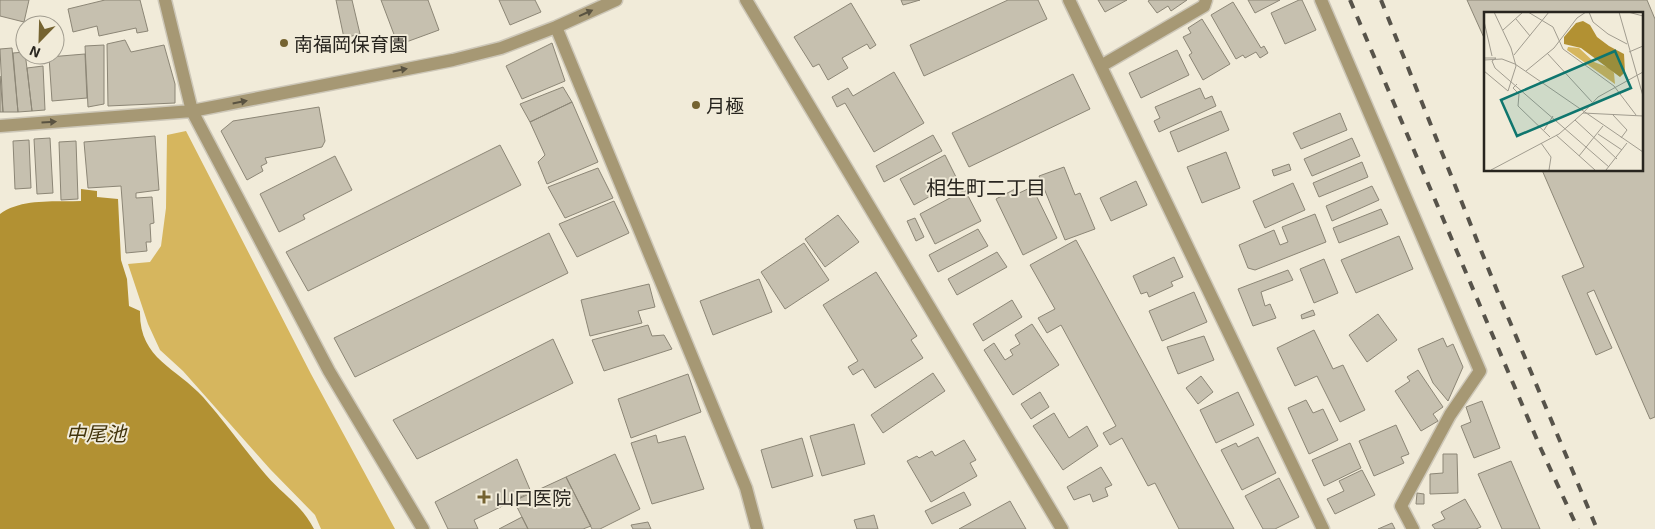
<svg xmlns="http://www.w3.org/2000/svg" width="1655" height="529" viewBox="0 0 1655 529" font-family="'Exo 2','Noto Sans JP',sans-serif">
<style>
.green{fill:#d6b65e}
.water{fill:#b29133}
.building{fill:#c6c0af;stroke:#8c8676}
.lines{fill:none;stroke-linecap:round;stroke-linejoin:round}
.minor-casing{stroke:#cdc7b8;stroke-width:15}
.minor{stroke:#a69874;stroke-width:12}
.rail{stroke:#57534a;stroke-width:4;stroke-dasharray:9 9;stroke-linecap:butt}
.oneway{fill:#5a5341}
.poi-dot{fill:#756331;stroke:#f1ebd9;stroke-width:2}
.labels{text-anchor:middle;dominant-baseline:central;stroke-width:4;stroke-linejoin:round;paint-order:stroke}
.poi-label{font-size:19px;fill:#28251f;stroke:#f1ebd9;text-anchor:start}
.neighbourhood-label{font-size:20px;fill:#28251f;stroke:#f1ebd9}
.water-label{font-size:20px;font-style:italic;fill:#42340c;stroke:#f1ebd9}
.inset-road{fill:none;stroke:#a19c8f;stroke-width:1}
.view{fill:#0f766e;fill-opacity:0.15;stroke:#0f766e;stroke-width:2.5}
.inset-edge{fill:none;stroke:#28251f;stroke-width:2.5}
</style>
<rect width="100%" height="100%" fill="#f1ebd9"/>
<!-- green -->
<path class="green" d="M186 131 311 374 395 529H321L315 515 270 469 183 371 160 350 148 324 128 264 150 262 161 246 166 208 167 135Z"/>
<!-- water -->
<path class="water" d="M81 189 97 191V197L118 199 121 260 127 279 129 306 140 311C139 359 176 367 203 397 225 422 244 449 266 475 283 495 301 504 314 529H0V214C21 198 56 202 81 201Z"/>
<!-- building -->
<path class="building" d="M0 0H29L24 22 0 16Z
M105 0H140L148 31 137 33 136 28 99 36 97 26 73 32 68 9Z
M336 0H352L360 34 344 38Z
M381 0H428L439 30 398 45Z
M499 0H535L541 12 510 25Z
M901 0H920L903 5Z
M1008 0H1038L1047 19 924 76 910 45Z
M1098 0H1127L1105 12Z
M1150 0H1187L1171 11 1168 6 1157 13 1148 1Z
M1248 0H1280L1255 13Z
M1299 0H1302L1316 30 1285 44 1271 13Z
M1467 0H1647L1655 19V417L1650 419 1594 290 1587 293 1612 348 1596 355 1562 276 1584 267 1542 170H1641V14H1485V40Z
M1233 2 1261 48 1264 46 1268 53 1260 58 1256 52 1245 58 1243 55 1236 59 1211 15Z
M851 3 876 45 870 49 867 44 842 58 848 68 828 80 819 64 813 67 794 37Z
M1202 19 1230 64 1203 80 1189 55 1192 53 1183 37 1191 33 1188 28Z
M125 40 131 52 164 45 175 84V103L108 106 107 44Z
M552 43 565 81 522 99 506 66Z
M104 45V104L88 107 85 46Z
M12 48 18 112H3L0 49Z
M1177 50 1189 75 1141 98 1129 73Z
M25 52 32 111 18 112 13 53Z
M85 54 87 98 52 101 49 57Z
M43 66 45 110 32 111 27 68Z
M894 72 924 123 874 152 845 103 837 107 832 97 848 88 853 96Z
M1073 74 1090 109 969 167 952 133Z
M0 76 3 112H0Z
M563 87 572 102 530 122 520 104Z
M1200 88 1205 99 1212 96 1216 106 1159 132 1154 121 1160 118 1155 107Z
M572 102 598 162 547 184 538 162 545 155 530 122Z
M319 107 325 141 322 147 265 158 267 163 261 166 263 171 247 180 221 131 233 121Z
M1221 111 1229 130 1178 152 1170 132Z
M1340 113 1347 130 1301 149 1293 133Z
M933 135 942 151 884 182 876 166Z
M155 136 159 190 136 193V198L152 197 154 223 150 224 151 242H146L147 251 126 253 121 186 88 188 84 142Z
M50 138 53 193 37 194 34 139Z
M1352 138 1360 156 1312 176 1304 159Z
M29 140 31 188 15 189 13 141Z
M76 141 78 199 61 200 59 142Z
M500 145 521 185 308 291 286 252Z
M1226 152 1240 188 1202 203 1187 167Z
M945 155 958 181 914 205 900 179Z
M335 156 352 190 303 215 305 219 279 232 260 194Z
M1362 162 1368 177 1319 197 1313 183Z
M1289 164 1291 170 1274 176 1272 170Z
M1064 167 1075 195 1080 193 1095 229 1065 240 1039 176Z
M598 168 613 198 565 218 548 187Z
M1136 181 1147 205 1111 221 1100 198Z
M1293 183 1305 210 1265 228 1253 201Z
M1372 186 1379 200 1332 221 1326 206Z
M1032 187 1057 238 1023 255 996 199 1015 189 1017 194Z
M965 190 981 221 935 244 920 214Z
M614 201 629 233 577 257 559 224Z
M1381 209 1388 224 1339 243 1333 228Z
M1315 214 1326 242 1255 270 1248 268 1239 245 1274 230 1280 245 1288 242 1282 227Z
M838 215 859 242 825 267 805 239Z
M915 218 924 237 916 241 907 221Z
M978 229 988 246 938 272 929 255Z
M549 233 568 273 355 377 334 338Z
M1399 236 1413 269 1356 293 1341 260Z
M1076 240 1234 529H1179L1155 483 1148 486 1122 438 1110 445 1103 433 1116 426 1061 325 1047 333 1038 318 1055 309 1030 265Z
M804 243 829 280 785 309 761 272Z
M997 252 1007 267 957 295 948 279Z
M1174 257 1183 277 1171 282 1173 286 1149 297 1147 292 1141 294 1133 276Z
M1324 259 1338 293 1314 303 1300 269Z
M1288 270 1293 280 1261 292 1265 306 1270 304 1276 318 1253 326 1238 289Z
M876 272 917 336 911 340 923 358 875 388 863 369 853 375 848 367 858 361 823 305Z
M759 279 772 312 713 335 700 301Z
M649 284 655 307 638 311 642 323 590 336 581 300Z
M1194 292 1207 322 1162 341 1149 311Z
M1012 300 1022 317 983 341 973 324Z
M1313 310 1315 315 1302 319 1301 315Z
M1378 314 1397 340 1367 362 1349 335Z
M1032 324 1059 365 1013 395 984 350 994 343 1005 360 1013 355 1010 350 1020 344 1015 335Z
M648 325 652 336 664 335 672 349 604 371 592 340Z
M1314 330 1333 369 1343 365 1365 410 1340 422 1317 376 1295 386 1277 348Z
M1204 336 1214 360 1178 374 1167 347Z
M1443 338 1447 347 1453 344 1463 367 1448 401 1433 383 1418 349Z
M553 339 573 383 417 459 393 420Z
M1418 370 1443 407 1433 414 1438 421 1421 431 1395 391 1410 381 1407 377Z
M933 373 945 391 883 433 871 415Z
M688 374 701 412 631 438 618 399Z
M1201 376 1213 392 1198 404 1186 388Z
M1040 392 1049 407 1031 419 1021 404Z
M1238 392 1254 425 1216 443 1200 410Z
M1306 400 1313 413 1323 409 1338 440 1309 454 1288 408Z
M1482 401 1500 448 1474 458 1461 426 1471 422 1466 407Z
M1054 413 1069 438 1087 426 1098 446 1063 470 1033 426Z
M854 424 865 464 822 476 810 436Z
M1396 425 1409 454 1401 457 1404 463 1374 476 1359 441Z
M656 435 658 443 685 436 704 489 652 504 631 443Z
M1258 437 1276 473 1242 490 1221 450 1236 443 1238 447Z
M802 438 813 476 772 488 761 450Z
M964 440 976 460 970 463 977 476 931 502 907 461 917 456 919 458 932 451 935 456Z
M1350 443 1361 468 1324 486 1312 460Z
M615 454 640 509 600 529H592L566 477Z
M1443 454H1457L1458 493 1430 494V474L1443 473Z
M517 459 531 492 474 520 478 529H448L435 502Z
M1511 461 1540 529H1502L1478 474Z
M1101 467 1112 485 1105 488 1108 496 1093 502 1090 494 1074 500 1067 487Z
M1362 470 1375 495 1335 514 1327 499 1344 491 1339 481Z
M566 477 591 526 583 529H528L514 501Z
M1279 478 1299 517 1275 529H1263L1245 496Z
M964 492 971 505 932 524 925 511Z
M1417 493 1424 494V504H1416Z
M1465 499 1481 527 1476 529H1435L1432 525 1445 519 1441 512Z
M1010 501 1026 529H959Z
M874 515 878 529H857L854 520Z
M522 517 528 529H499Z
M648 522 651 529H633L631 525Z
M1392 523 1395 529H1378Z"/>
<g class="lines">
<defs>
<path id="minor" d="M165 0 192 111 329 371 423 529
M746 0 1062 529
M1069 0 1323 529
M1321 0 1480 371 1450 415 1401 506 1413 529
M556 27 746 488 757 529
M1101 66 1204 6 1206 0
M0 126 192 111 453 60 501 48 556 27 616 0"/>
</defs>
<!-- minor casing -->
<use href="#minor" class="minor-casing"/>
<!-- minor -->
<use href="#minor" class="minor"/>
<!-- rail -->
<path class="rail" d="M1350 0 1541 449 1578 529
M1381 0 1502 303 1597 529"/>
</g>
<!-- one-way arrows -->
<defs><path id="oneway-solid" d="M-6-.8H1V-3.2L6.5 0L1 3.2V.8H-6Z" transform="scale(1.25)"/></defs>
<g class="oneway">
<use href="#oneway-solid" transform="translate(586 13) rotate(-24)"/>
<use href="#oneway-solid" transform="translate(400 70) rotate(-11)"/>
<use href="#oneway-solid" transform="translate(240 102) rotate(-11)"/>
<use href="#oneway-solid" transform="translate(49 122) rotate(-4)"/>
</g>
<!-- markers -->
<g class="poi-dot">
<circle cx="284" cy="43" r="5"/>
<circle cx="696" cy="105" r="5"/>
<path d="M481.5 489.5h5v5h5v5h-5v5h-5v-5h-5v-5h5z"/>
</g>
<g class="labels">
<!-- poi labels -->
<g class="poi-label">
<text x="294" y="43">南福岡保育園</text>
<text x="706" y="105">月極</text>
<text x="495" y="497">山口医院</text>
</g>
<!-- neighbourhood labels -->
<g class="neighbourhood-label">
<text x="986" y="187">相生町二丁目</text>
</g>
<!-- water labels -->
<g class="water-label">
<text x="96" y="433">中尾池</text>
</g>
</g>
<!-- overview -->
<g transform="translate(1484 12)">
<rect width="159" height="159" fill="#f1ebd9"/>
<path d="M84 35 95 36 110 50 126 56 130 61 131 72 83 38Z" fill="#d6b65e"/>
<path d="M99 9 106 13 113 25 125 34 140 42 141 60 136 65 97 36 80 32V25L92 11Z" fill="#b29133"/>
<path class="inset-road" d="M44 0 69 15 79 37 130 74 152 103M105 0 109 10 124 22 143 32M135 0 159 84M144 0 159 4M32 7 46 24M0 9 8 44M19 18 39 0M145 40 159 34M63 41 108 90M30 43 65 0M0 46H12L8 49 11 56 125 155M0 48 18 47 31 52 159 140M0 59 24 79 32 54 27 36 10 0M42 59 70 36 93 6 102 0M33 72 29 76 35 82 34 94 66 125M99 101 114 85 159 60M129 103 143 118 137 126M91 108 133 147M60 118 69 104M114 122 138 138M72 123 111 158M57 131 67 145 65 158M95 144 119 114M7 158 75 122 99 101 159 104M122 158 143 131"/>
<path class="view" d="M131 39 147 76 33 124 17 88Z"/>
<rect width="159" height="159" class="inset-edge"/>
</g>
<!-- north arrow -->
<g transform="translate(40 40) rotate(203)"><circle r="24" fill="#f1ebd9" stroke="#a19c8f"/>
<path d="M0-4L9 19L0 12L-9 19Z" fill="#756331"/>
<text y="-8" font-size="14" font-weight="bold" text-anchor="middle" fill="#28251f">N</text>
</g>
</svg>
